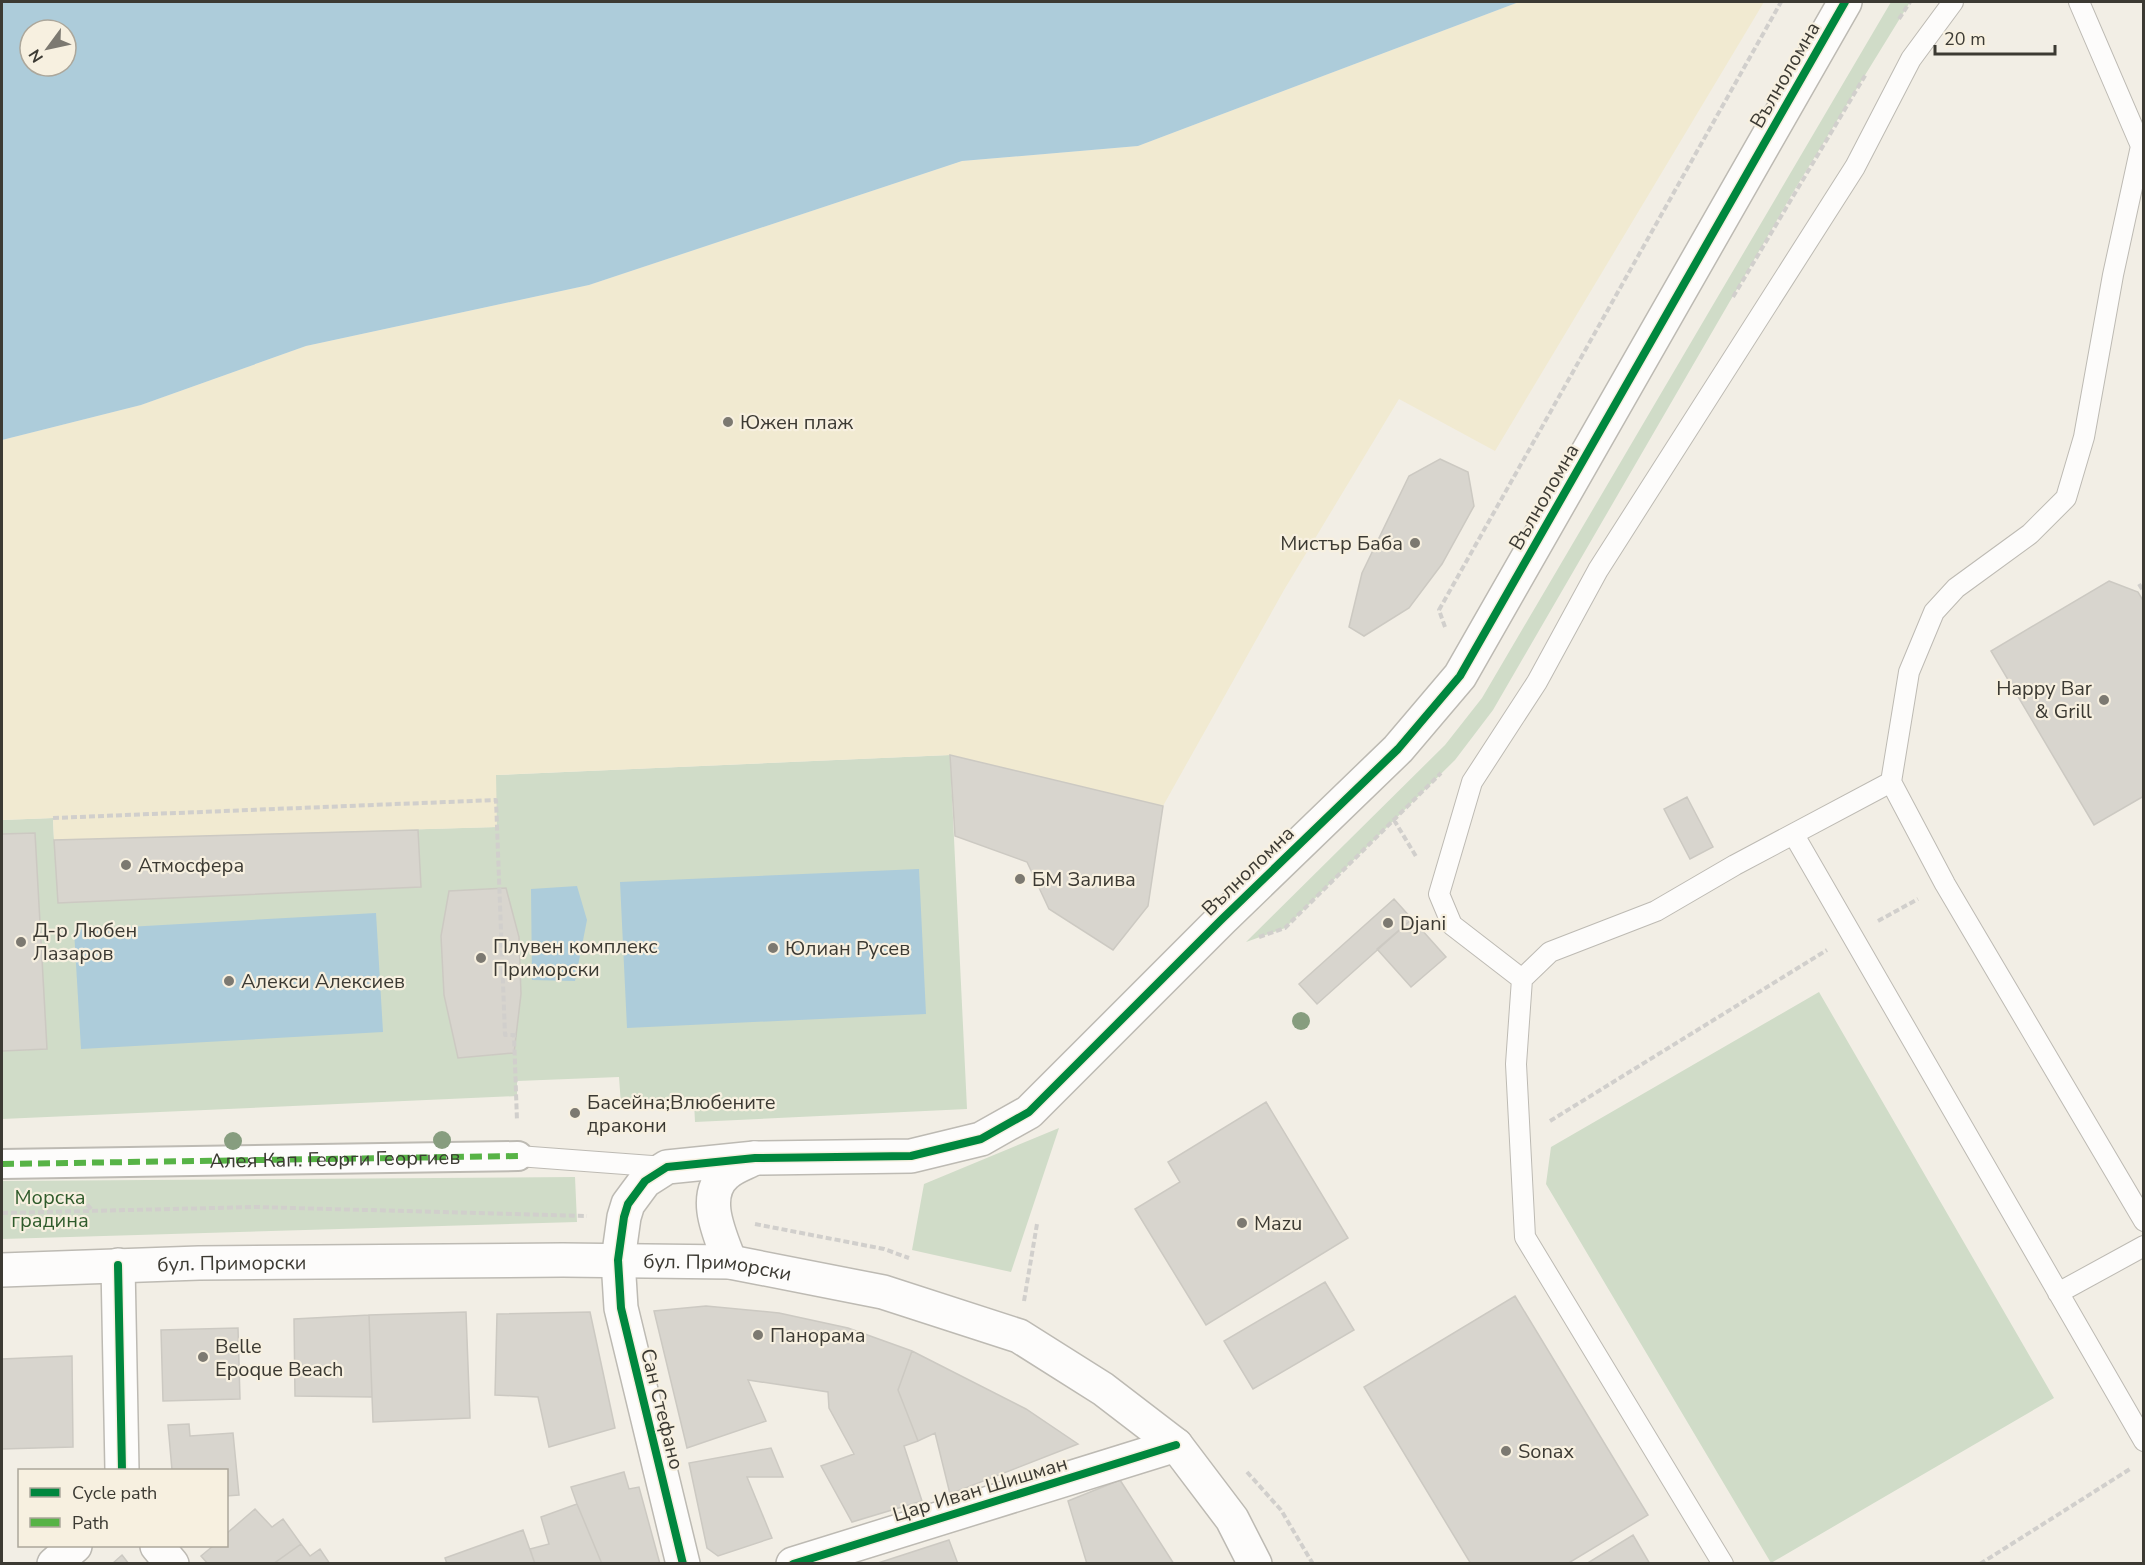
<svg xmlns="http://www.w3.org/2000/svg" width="2145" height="1565" viewBox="0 0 2145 1565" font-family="'Nunito Sans',sans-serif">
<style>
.green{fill:#d0dcc8}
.sand{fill:#f1ead1}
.water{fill:#adccda;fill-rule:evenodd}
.building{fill:#d8d5ce;stroke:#ccc9c2;stroke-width:1.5}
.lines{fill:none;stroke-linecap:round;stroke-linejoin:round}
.service-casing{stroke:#bdbab3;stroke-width:22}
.pedestrian-casing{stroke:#bdbab3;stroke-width:32}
.minor-casing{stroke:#bdbab3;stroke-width:36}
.secondary-casing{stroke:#bdbab3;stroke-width:36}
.path{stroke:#d1cfcc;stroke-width:4;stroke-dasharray:6 3;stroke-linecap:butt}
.service{stroke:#fdfcfb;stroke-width:20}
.pedestrian{stroke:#fdfcfb;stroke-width:28}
.minor{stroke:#fdfcfb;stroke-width:33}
.secondary{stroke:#fdfcfb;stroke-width:33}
.quiet{stroke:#57b346;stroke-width:6;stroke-dasharray:12 6;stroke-linecap:butt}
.cycleway-casing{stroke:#f7f0e0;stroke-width:11}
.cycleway{stroke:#00873e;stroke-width:8}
.tree{fill:#879d7f}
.poi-dot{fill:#7c7971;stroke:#f7f0e0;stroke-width:2}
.labels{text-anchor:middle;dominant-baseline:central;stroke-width:4.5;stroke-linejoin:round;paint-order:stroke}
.street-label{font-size:20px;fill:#3c3a33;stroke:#f7f0e0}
.poi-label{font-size:20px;fill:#3c3a33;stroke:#f7f0e0;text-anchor:start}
.park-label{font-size:20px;fill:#2f5b2b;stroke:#f7f0e0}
</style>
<rect width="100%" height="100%" fill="#f2eee5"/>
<!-- green -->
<path class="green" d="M1891 2H1910L1795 189 1493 710 1455 760 1285 928 1246 942 1445 745 1482 698Z
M950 755 967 1109 695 1122 694 1102 621 1105 619 1077 517 1081V1096L2 1119V820L53 818 54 840 496 827V775Z
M1819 992 2054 1398 1771 1563 1546 1184 1551 1147Z
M1059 1128 1011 1272 912 1250 924 1184Z
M575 1177 577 1222 2 1239V1181Z"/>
<!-- sand -->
<path class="sand" d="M1519 2H1764L1495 451 1399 399 1284 590 1163 806 950 755 496 775 497 827 54 840 53 818 2 820V440L141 405 306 346 589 285 962 161 1138 146Z"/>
<!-- water -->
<path class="water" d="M2 2H1519L1138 146 962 161 589 285 306 346 141 405 2 440ZM30 30H66V66H30Z
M919 869 926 1014 627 1028 620 882Z
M577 886 587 920 575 981 532 980 531 889Z
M376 913 383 1032 81 1049 74 930Z"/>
<!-- building -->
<path class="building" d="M1440 459 1468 472 1474 506 1442 564 1409 608 1364 636 1349 627 1362 573 1409 476Z
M2109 581 2138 592 2144 602V796L2094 825 1991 651Z
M950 755 1163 806 1148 906 1113 950 1049 909 1027 862 955 836Z
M1687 797 1713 847 1690 859 1664 809Z
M418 830 421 887 58 903 54 840Z
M35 833 47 1049 2 1051V834Z
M506 888 519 937 521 994 514 1053 458 1058 444 995 441 936 449 891Z
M1394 899 1412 919 1317 1004 1299 984Z
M1412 919 1446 957 1411 987 1377 949Z
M1266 1102 1348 1238 1206 1325 1135 1209 1180 1182 1168 1162Z
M1325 1282 1354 1330 1253 1389 1224 1341Z
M1515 1296 1648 1515 1567 1564H1471L1364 1387Z
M706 1306 779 1313 848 1328 912 1351 898 1390 918 1441 904 1446 922 1501 852 1522 821 1466 854 1454 829 1408 828 1392 748 1380 766 1421 687 1448 654 1311Z
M466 1312 470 1418 373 1422 369 1315Z
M590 1312 615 1428 549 1447 538 1397 495 1395 497 1314Z
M369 1315 372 1397 295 1396 294 1319Z
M238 1328 240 1399 163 1401 161 1330Z
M912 1351 1026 1409 1078 1444 950 1494 935 1433 918 1441 898 1390Z
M72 1356 73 1447 2 1449V1359Z
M189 1424 190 1436 233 1433 239 1495 226 1496V1470H172L168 1425Z
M771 1448 783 1477H747L772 1538 718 1556 707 1548 689 1463Z
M624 1472 629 1489 639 1487 660 1564H602L577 1504 571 1487Z
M1120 1480 1174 1564H1087L1068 1501Z
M577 1504 602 1564H535L530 1549 549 1544 541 1517Z
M255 1509 272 1527 283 1519 301 1544 273 1564H208L201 1556 213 1546H226V1534Z
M523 1530 535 1564H447L445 1558Z
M1633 1535 1650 1564H1586Z
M949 1540 958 1564H875Z
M301 1544 310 1556 320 1549 330 1564H273Z
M122 1555 129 1564H112Z"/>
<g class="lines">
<defs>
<path id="service" d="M1953 2 1911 59 1855 167 1598 570 1537 682 1472 782 1439 894 1452 925 1522 979 1550 952 1656 911 1735 865 1891 782 1909 672 1934 612 1956 588 2030 534 2066 498 2084 437 2113 275 2141 146 2079 2
M1891 782 1945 884 2144 1221
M1794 835 2144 1441
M1522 979 1516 1064 1525 1237 1723 1564
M518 1156 665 1167
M2058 1293 2144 1246"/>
<path id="pedestrian" d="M2 1164 518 1156"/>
<path id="minor" d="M118 1265 122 1470
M157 1546 172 1564
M54 1564 75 1546
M683 1564 621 1308 618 1260 624 1217 628 1204 645 1181 667 1167 755 1158 911 1156 981 1139 1029 1112 1221 920 1398 749 1460 676 1845 2
M793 1564 1176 1445"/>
<g id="secondary">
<path d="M730 1262C721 1237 700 1196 726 1174 733 1167 746 1163 755 1158"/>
<path id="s1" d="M2 1270 199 1263 563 1260 730 1262 883 1292 1019 1336 1103 1389 1176 1445 1232 1519 1255 1564"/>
</g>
</defs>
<!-- service casing -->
<use href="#service" class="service-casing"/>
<!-- pedestrian casing -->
<use href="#pedestrian" class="pedestrian-casing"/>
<!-- minor casing -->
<use href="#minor" class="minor-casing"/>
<!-- secondary casing -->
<use href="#secondary" class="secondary-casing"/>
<!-- path -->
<path class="path" d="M1899 19 1910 2
M1733 297 1866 74
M2139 584 2144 592
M1445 627 1439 610 1781 2
M53 818 496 800 505 1035H514L517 1121
M1394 820 1417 858
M1878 921 1918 899
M1259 937 1285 928 1441 773
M1550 1121 1827 950
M81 1198 92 1210
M2 1213 256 1207 587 1216
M755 1224 884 1249 909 1258
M1024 1301 1037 1224
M1247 1472 1281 1510 1313 1564
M1980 1564 2130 1469"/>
<!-- service -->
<use href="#service" class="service"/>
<!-- pedestrian -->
<use href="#pedestrian" class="pedestrian"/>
<!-- minor -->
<use href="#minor" class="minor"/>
<!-- secondary -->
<use href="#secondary" class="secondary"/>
<!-- quiet -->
<path class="quiet" id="s2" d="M2 1164 518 1156"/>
<defs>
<path id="cycleway" d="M118 1265 122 1470
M683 1564 621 1308 618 1260 624 1217 628 1204 645 1181 667 1167 755 1158 911 1156 981 1139 1029 1112 1221 920 1398 749 1460 676 1845 2
M793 1564 1176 1445"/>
</defs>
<!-- cycleway casing -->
<use href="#cycleway" class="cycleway-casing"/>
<!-- cycleway -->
<use href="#cycleway" class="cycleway"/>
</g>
<!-- trees -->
<g class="tree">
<circle cx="1301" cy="1021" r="9"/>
<circle cx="442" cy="1140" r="9"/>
<circle cx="233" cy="1141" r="9"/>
</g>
<!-- markers -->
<g class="poi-dot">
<circle cx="728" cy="422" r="6"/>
<circle cx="1415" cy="543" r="6"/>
<circle cx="2104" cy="700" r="6"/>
<circle cx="126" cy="865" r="6"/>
<circle cx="1020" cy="879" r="6"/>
<circle cx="1388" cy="923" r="6"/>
<circle cx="21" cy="942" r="6"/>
<circle cx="773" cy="948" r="6"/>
<circle cx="481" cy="958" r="6"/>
<circle cx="229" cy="981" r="6"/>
<circle cx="575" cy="1113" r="6"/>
<circle cx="1242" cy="1223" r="6"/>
<circle cx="758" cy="1335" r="6"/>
<circle cx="203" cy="1357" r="6"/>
<circle cx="1506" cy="1451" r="6"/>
</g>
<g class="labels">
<!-- street labels -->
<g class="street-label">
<text transform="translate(1785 75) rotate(-60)">Вълноломна</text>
<text transform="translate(1544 497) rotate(-60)">Вълноломна</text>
<text transform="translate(1248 871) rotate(-44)">Вълноломна</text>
<text stroke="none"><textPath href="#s2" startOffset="333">Алея Кап. Георги Георгиев</textPath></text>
<text stroke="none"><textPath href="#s1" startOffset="230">бул. Приморски</textPath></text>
<text stroke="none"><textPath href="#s1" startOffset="716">бул. Приморски</textPath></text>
<text transform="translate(662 1409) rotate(76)">Сан Стефано</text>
<text transform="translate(980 1489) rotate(-17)">Цар Иван Шишман</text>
</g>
<!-- poi labels -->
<g class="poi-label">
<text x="740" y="422">Южен плаж</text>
<text x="1403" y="543" text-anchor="end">Мистър Баба</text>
<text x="2092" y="688" text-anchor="end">Happy Bar<tspan x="2092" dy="23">&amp; Grill</tspan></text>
<text x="138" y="865">Атмосфера</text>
<text x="1032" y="879">БМ Залива</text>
<text x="1400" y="923">Djani</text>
<text x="33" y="930">Д-р Любен<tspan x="33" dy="23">Лазаров</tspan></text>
<text x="493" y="946">Плувен комплекс<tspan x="493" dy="23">Приморски</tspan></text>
<text x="785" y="948">Юлиан Русев</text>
<text x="241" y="981">Алекси Алексиев</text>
<text x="587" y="1102">Басейна;Влюбените<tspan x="587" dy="23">дракони</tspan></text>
<text x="1254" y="1223">Mazu</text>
<text x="770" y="1335">Панорама</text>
<text x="215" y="1346">Belle<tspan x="215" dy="23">Epoque Beach</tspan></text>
<text x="1518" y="1451">Sonax</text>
</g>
<!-- park labels -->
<g class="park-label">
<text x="50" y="1197">Морска<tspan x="50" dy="23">градина</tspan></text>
</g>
</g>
<!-- border -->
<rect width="2145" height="1565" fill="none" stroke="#3c3a33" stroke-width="6"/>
<!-- legend -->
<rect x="18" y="1469" width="210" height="78" fill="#f7f0e0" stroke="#aca79b" stroke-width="1.5"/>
<rect x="30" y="1488" width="30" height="9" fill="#00873e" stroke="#aca79b" stroke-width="1.5"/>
<text x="72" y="1499" font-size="18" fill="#3c3a33">Cycle path</text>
<rect x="30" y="1518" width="30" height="9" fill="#57b346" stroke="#aca79b" stroke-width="1.5"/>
<text x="72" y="1529" font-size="18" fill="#3c3a33">Path</text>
<!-- north arrow -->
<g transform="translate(48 48) rotate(237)"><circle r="28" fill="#f7f0e0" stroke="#aca79b" stroke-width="1.5"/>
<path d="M0-4.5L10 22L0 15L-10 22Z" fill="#7c7971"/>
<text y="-9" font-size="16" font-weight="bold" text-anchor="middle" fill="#3c3a33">N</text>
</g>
<!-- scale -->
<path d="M1935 45v9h120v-9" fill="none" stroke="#3c3a33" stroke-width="3"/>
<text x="1944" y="45" font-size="18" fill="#3c3a33" stroke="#f7f0e0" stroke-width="4.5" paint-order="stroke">20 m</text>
</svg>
